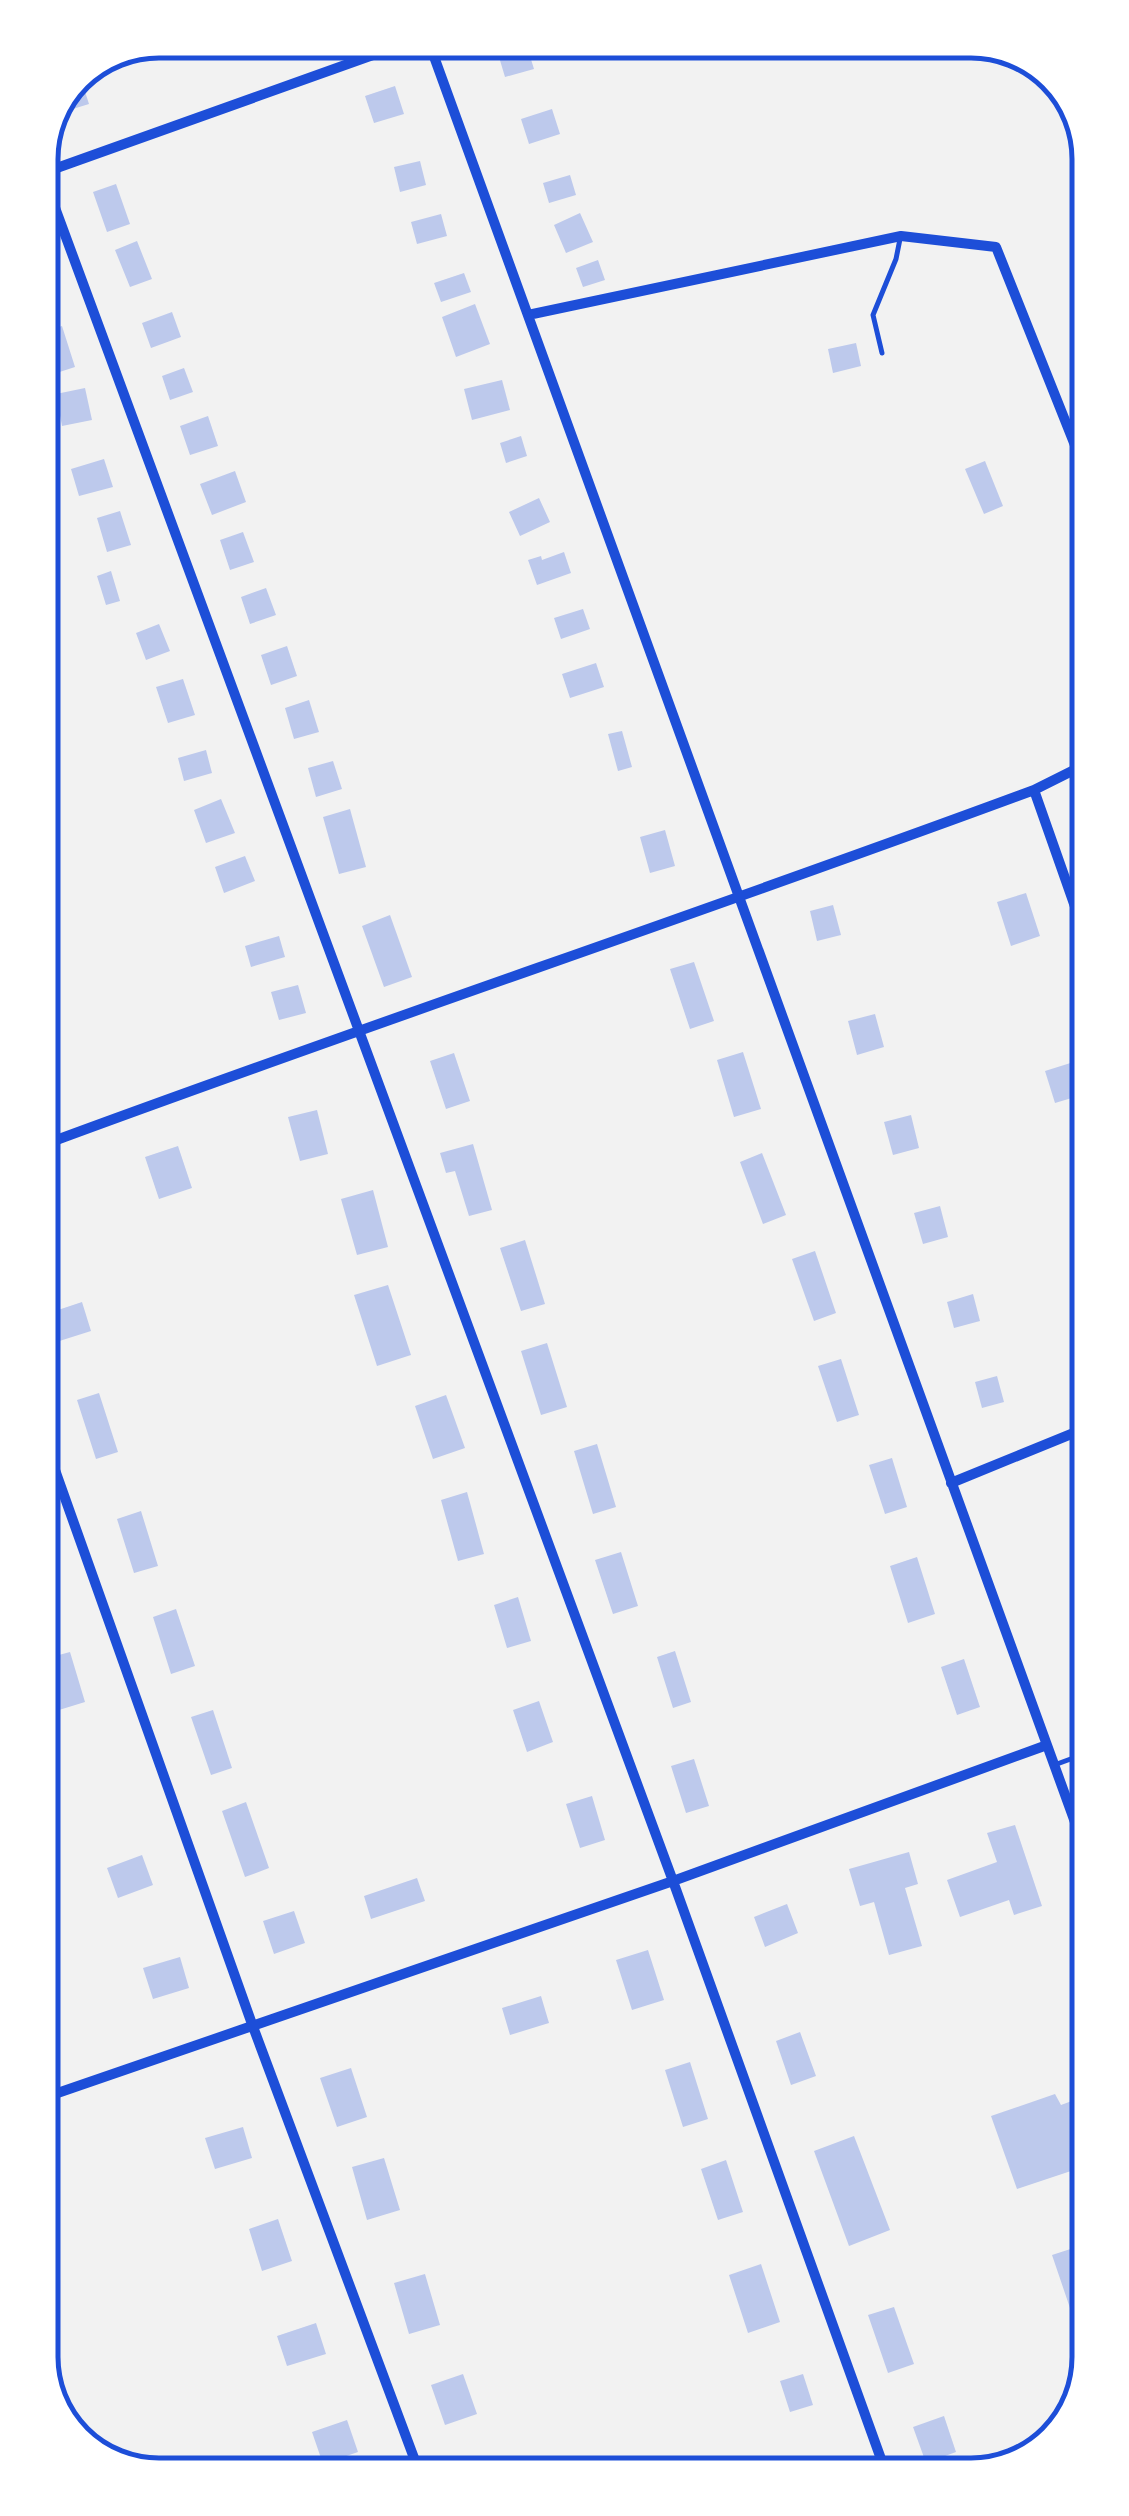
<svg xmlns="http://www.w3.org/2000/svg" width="1129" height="2516" viewBox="0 0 1129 2516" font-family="'PT Serif',serif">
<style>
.building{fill:#bdc9ec}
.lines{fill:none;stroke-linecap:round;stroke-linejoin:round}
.service{stroke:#1d4ed8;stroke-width:5}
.minor{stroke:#1d4ed8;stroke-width:10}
.rim{fill:none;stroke:#1d4ed8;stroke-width:5}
</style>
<rect width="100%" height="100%" fill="#f2f2f2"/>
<!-- building -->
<path class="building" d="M518 40H525L534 69 505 77 496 47Z
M79 73 89 104 63 112 61 106 75 74Z
M395 86 404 114 374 123 365 96Z
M552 109 560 134 529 144 521 119Z
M420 161 426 185 400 192 394 167Z
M570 175 576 195 549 203 543 183Z
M116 184 130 224 107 232 93 192Z
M580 213 593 242 566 253 554 225Z
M441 214 447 236 417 244 411 222Z
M137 241 152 279 130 287 115 250Z
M598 260 605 280 583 287 576 268Z
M464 273 471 292 441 302 434 283Z
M475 304 490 344 456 357 442 317Z
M172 312 181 337 151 348 142 323Z
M62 326 75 367 41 378V333Z
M856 343 861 366 833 373 828 349Z
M184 368 193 392 170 400 162 376Z
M502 380 510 410 472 420 464 389Z
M85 388 92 420 62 426 56 394Z
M208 416 218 446 190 455 180 426Z
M521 436 527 456 506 463 500 443Z
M104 459 113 487 79 496 71 469Z
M985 461 1003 506 984 514 965 469Z
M235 471 246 502 212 515 200 484Z
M539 498 550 522 520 536 509 512Z
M120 511 131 545 107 552 97 518Z
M243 532 254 562 230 570 220 540Z
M564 552 571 573 537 585 528 560 541 556 542 560Z
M111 571 120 601 106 605 97 576Z
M266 588 276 615 250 624 241 597Z
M583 609 590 629 561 639 554 618Z
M159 624 170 651 146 660 136 633Z
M287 646 297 676 271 685 261 655Z
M596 663 604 687 570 698 562 674Z
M183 679 195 715 168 723 156 687Z
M309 700 319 732 294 739 285 708Z
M622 731 632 767 618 771 608 734Z
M206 750 212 773 184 781 178 758Z
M333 761 342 789 316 797 308 768Z
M221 799 235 833 206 843 194 810Z
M350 809 366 867 339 874 323 817Z
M665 830 675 866 650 873 640 837Z
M245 856 255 881 224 893 215 867Z
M1026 893 1040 936 1011 946 997 902Z
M833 905 841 935 817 941 810 911Z
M390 915 412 977 384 987 362 926Z
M279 936 285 957 251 967 245 946Z
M694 962 714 1021 690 1029 670 969Z
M298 985 306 1013 279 1020 271 992Z
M875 1014 884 1047 857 1055 848 1021Z
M743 1052 761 1109 734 1117 717 1060Z
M454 1053 470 1101 446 1109 430 1061Z
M1080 1060 1085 1094 1055 1103 1045 1071Z
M317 1110 328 1154 300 1161 288 1117Z
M911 1115 919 1148 893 1155 884 1122Z
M473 1144 492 1210 469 1216 455 1171 446 1173 440 1153Z
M178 1146 192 1188 159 1199 145 1157Z
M762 1153 786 1215 763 1224 740 1162Z
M373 1190 388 1247 357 1255 341 1199Z
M940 1206 948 1237 923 1244 914 1213Z
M525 1240 545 1304 521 1311 500 1248Z
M815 1251 836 1313 814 1321 792 1259Z
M388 1285 411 1355 377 1366 354 1295Z
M973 1294 980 1321 954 1328 947 1302Z
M82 1302 91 1331 50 1344 43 1315Z
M547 1343 567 1407 541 1415 521 1351Z
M841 1359 859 1415 837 1422 818 1366Z
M997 1376 1004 1402 982 1408 975 1382Z
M99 1393 118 1452 96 1459 77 1400Z
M446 1395 465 1448 433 1459 415 1406Z
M597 1444 616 1507 593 1514 574 1451Z
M892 1458 907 1507 885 1514 869 1465Z
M467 1492 484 1554 458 1561 441 1500Z
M141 1511 158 1566 134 1573 117 1519Z
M621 1552 638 1606 613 1614 595 1560Z
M917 1557 935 1614 908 1623 890 1566Z
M518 1597 531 1641 507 1648 494 1605Z
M176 1609 195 1666 171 1674 153 1617Z
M675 1651 691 1702 673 1708 657 1657Z
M70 1652 85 1702 59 1710 44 1659Z
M964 1659 980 1707 957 1715 941 1667Z
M539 1701 553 1742 527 1752 513 1710Z
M213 1710 232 1768 211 1775 191 1717Z
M694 1759 709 1806 686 1813 671 1766Z
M592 1796 605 1840 580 1848 566 1804Z
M246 1802 269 1868 245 1877 222 1811Z
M1015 1825 1042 1906 1014 1915 1009 1900 960 1917 947 1880 997 1862 987 1833Z
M909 1852 918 1884 905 1888 922 1946 889 1955 874 1902 860 1906 849 1869Z
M142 1855 153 1885 118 1898 107 1868Z
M417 1878 425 1901 371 1919 364 1896Z
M787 1904 798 1933 765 1947 754 1917Z
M294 1911 305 1943 274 1954 263 1921Z
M648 1950 664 2000 632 2010 616 1960Z
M180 1957 189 1988 153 1999 143 1968Z
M541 1996 549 2023 510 2035 502 2008Z
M800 2032 816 2076 791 2085 776 2041Z
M690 2062 708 2119 683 2127 665 2070Z
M351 2068 367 2117 337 2127 320 2078Z
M1055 2094 1061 2105 1088 2095V2155L1080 2157 1083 2167 1017 2189 991 2116Z
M243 2127 252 2158 215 2169 205 2138Z
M854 2136 890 2230 849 2246 814 2151Z
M384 2158 400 2210 367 2220 352 2167Z
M726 2160 743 2212 718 2220 701 2169Z
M278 2219 292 2261 262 2271 249 2229Z
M1089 2243V2301L1070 2308 1052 2255Z
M761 2264 780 2322 748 2333 729 2275Z
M425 2274 440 2325 409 2334 394 2283Z
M894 2307 914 2364 888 2373 868 2315Z
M316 2323 326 2354 287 2366 277 2336Z
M463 2374 477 2414 445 2425 431 2385Z
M803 2374 813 2405 790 2412 780 2381Z
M944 2416 956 2452 926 2463 913 2427Z
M347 2420 358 2452 323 2464 312 2432Z"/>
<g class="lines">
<!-- service -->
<path class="service" d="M882 353 873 315 896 259 900 239
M1057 1764 1087 1753"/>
<!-- minor -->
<path class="minor" d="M428 40 1088 1858
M40 167 673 1881 885 2470
M40 174 415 40
M528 315 901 236 996 247 1084 468
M1084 765 1034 790 1085 935
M43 1145C372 1023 705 912 1034 790
M44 1439 252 2024 420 2474
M951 1483 1086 1428
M46 2097 673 1881 1047 1745"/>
</g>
<!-- crop -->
<path d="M0 0H1129V2516H0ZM159 58H971A101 101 0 0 1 1072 159V2357A101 101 0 0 1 971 2458H159A101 101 0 0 1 58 2357V159A101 101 0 0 1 159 58Z" fill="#fff" fill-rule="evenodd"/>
<path class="rim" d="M159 58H971A101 101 0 0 1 1072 159V2357A101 101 0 0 1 971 2458H159A101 101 0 0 1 58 2357V159A101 101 0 0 1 159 58Z"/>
</svg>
